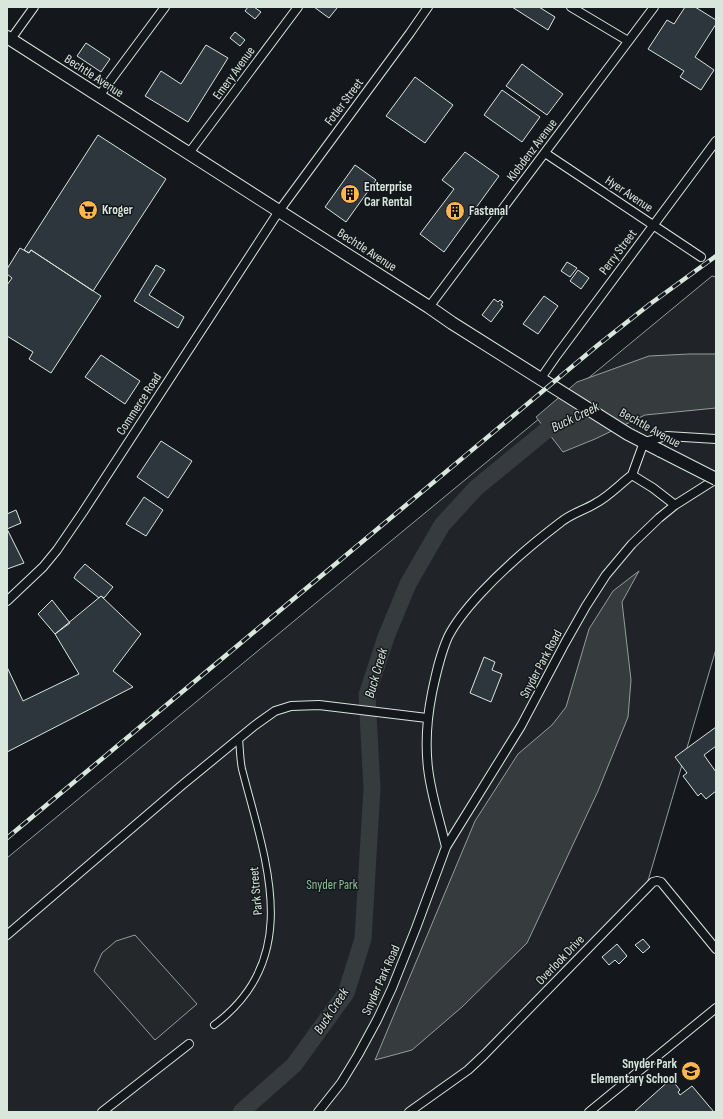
<svg xmlns="http://www.w3.org/2000/svg" width="723" height="1119" viewBox="0 0 723 1119" font-family="'Sofia Sans Condensed',sans-serif">
<style>
.green{fill:#202428;stroke:#939e99}
.parking{fill:#24282b;stroke:#939e99}
.water{fill:#363b3e;stroke:#939e99}
.lines{fill:none;stroke-linecap:round;stroke-linejoin:round}
.river{stroke:#363b3e;stroke-width:17}
.building{fill:#2c363c;stroke:#d8e6dc}
.pedestrian-casing{stroke:#d8e6dc;stroke-width:8}
.minor-casing{stroke:#d8e6dc;stroke-width:10}
.secondary-casing{stroke:#d8e6dc;stroke-width:14}
.pedestrian{stroke:#14181c;stroke-width:6}
.minor{stroke:#14181c;stroke-width:8}
.secondary{stroke:#14181c;stroke-width:12}
.rail-casing{stroke:#d8e6dc;stroke-width:4.5}
.rail{stroke:#14181c;stroke-width:3;stroke-dasharray:9;stroke-linecap:butt}
.secondary-bridge-casing{stroke:#d8e6dc;stroke-width:14;stroke-linecap:butt}
.secondary-bridge{stroke:#14181c;stroke-width:12}
.labels{text-anchor:middle;dominant-baseline:central;stroke-width:3;stroke-linejoin:round;paint-order:stroke}
.street-label{font-size:13px;fill:#d8e6dc;stroke:#14181c}
.poi-label{font-size:13px;font-weight:bold;fill:#d8e6dc;stroke:#14181c;text-anchor:start}
.park-label{font-size:13px;fill:#8ac095;stroke:#14181c}
.water-label{font-size:14px;font-style:italic;fill:#d8e6dc;stroke:#14181c}
</style>
<rect width="100%" height="100%" fill="#14181c"/>
<!-- green -->
<path class="green" d="M712 276 716 277V649L645 891 468 1070 406 1112H7V858Z"/>
<!-- parking -->
<path class="parking" d="M135 935 197 1004 155 1040 94 971 102 953 116 941Z"/>
<!-- water -->
<path class="water" d="M689 354H716V408L645 415 595 439 563 452 536 417 577 382 649 356Z
M639 571 622 602 631 680 628 717 598 791 527 943 462 1007 412 1050 375 1060 475 821 518 754 552 725 566 707 589 629 613 591Z"/>
<g class="lines">
<!-- river -->
<path class="river" d="M241 1112 294 1065 346 993 363 939 372 789 367 695 386 637 408 584 442 525 476 488 554 424 566 419"/>
</g>
<!-- building -->
<path class="building" d="M248 7H254L261 12 255 19 245 11Z
M314 7H336L337 8 329 18Z
M512 7H539L555 17 548 30Z
M685 7H695L716 20V24L695 57 714 70 701 90 680 77 684 71 648 49 667 20 674 24Z
M235 32 245 40 240 46 230 38Z
M86 43 110 59 101 72 77 56Z
M206 45 228 58 188 122 145 96 161 71 181 84Z
M522 64 563 94 547 115 506 86Z
M415 77 453 105 425 143 386 116Z
M502 90 540 117 522 142 484 115Z
M98 135 166 179 93 291 31 250 29 253 24 250Z
M465 152 499 176 444 252 420 234 454 189 442 180Z
M355 165 376 180 346 222 325 207Z
M20 248 29 253 31 250 101 296 51 373 29 359 33 352 7 336V285L12 278 7 274V269Z
M567 262 577 268 570 277 561 271Z
M156 265 165 270 149 295 184 317 178 328 134 301Z
M578 270 589 278 581 289 570 281Z
M544 296 558 306 538 334 523 324Z
M494 299 498 302 500 300 503 302 501 305 503 306 491 322 482 315Z
M101 355 140 381 125 404 85 377Z
M161 441 192 461 168 498 137 477Z
M144 497 163 510 146 536 126 524Z
M16 510 21 523 7 529 24 563 7 569V514Z
M85 564 113 587 104 598 101 596 99 598 74 578 76 574Z
M101 596 141 634 113 671 133 687 7 752V667L23 701 79 674 55 634Z
M52 600 70 623 55 634 38 614Z
M484 657 495 662 492 670 502 674 491 702 470 693Z
M716 727V746L704 755 716 772V791L706 799 701 793 698 796 683 776 687 773 675 757Z
M643 939 650 947 643 953 635 945Z
M617 944 627 956 619 964 615 960 609 965 602 957Z
M671 1079 680 1090 678 1092 680 1095 692 1086 714 1112H634Z"/>
<g class="lines">
<defs>
<path id="pedestrian" d="M214 1025C305 958 265 859 242 769 240 760 240 749 239 739"/>
<path id="minor" d="M571 7 628 41
M11 39 34 7
M99 96 165 7
M189 153 298 7
M545 153 701 257
M429 307 654 7
M541 378 557 355 716 141
M632 475 644 442 667 436 716 439
M7 601 43 567 57 550 83 512 279 211 410 33 428 7
M446 847C440 821 431 795 428 768 425 742 427 718 432 693 436 674 440 655 448 637 456 621 468 607 480 594 505 567 532 544 561 522 572 513 585 510 596 503 609 496 620 484 632 475L653 488 675 505
M7 935 181 786 254 726 275 711 291 706 319 705 427 718
M102 1112 189 1044
M318 1112 341 1083 358 1055 377 1020 392 988 416 928 446 847 521 726 565 643 586 606 606 575 632 544 659 518 675 505 716 479
M409 1112 468 1070 484 1055 653 882 657 881 661 882 716 949
M589 1112 716 1008"/>
<path id="secondary" d="M7 37 429 307 452 323 628 434 661 451"/>
</defs>
<!-- pedestrian casing -->
<use href="#pedestrian" class="pedestrian-casing"/>
<!-- minor casing -->
<use href="#minor" class="minor-casing"/>
<!-- secondary casing -->
<use href="#secondary" class="secondary-casing"/>
<!-- pedestrian -->
<use href="#pedestrian" class="pedestrian"/>
<!-- minor -->
<use href="#minor" class="minor"/>
<!-- secondary -->
<use href="#secondary" class="secondary"/>
<defs>
<path id="rail" d="M7 838 598 345 650 304 716 256"/>
</defs>
<!-- rail casing -->
<use href="#rail" class="rail-casing"/>
<!-- rail -->
<use href="#rail" class="rail"/>
<defs>
<path id="secondary-bridge" d="M661 451 716 479"/>
</defs>
<!-- secondary-bridge casing -->
<use href="#secondary-bridge" class="secondary-bridge-casing"/>
<!-- secondary-bridge -->
<use href="#secondary-bridge" class="secondary-bridge"/>
</g>
<!-- icons -->
<defs>
<symbol id="building-disc" viewBox="-11 -11 22 22"><circle r="9.5" fill="#ffb74d" stroke="#14181c"/><path d="M-4-6H4V6H1V3H-1V6H-4ZM-2.5-4.3h1.7v1.8h-1.7ZM.8-4.3h1.7v1.8H.8ZM-2.5-1h1.7V.8h-1.7ZM.8-1h1.7V.8H.8Z" fill="#111"/></symbol>
<symbol id="supermarket-disc" viewBox="-11 -11 22 22"><circle r="9.5" fill="#ffb74d" stroke="#14181c"/><path d="M-6-5.5h2.5l.6 2H6L4.5 2H-2.5L-4.4-4H-6ZM-1.5 3.2a1.3 1.3 0 1 0 .1 0ZM3 3.2a1.3 1.3 0 1 0 .1 0Z" fill="#111"/></symbol>
<symbol id="school-disc" viewBox="-11 -11 22 22"><circle r="9.5" fill="#ffb74d" stroke="#14181c"/><path d="M0-5L7-2L0 1L-7-2ZM-4 1L0 2.5L4 1V4Q0 6-4 4Z" fill="#111"/></symbol>
</defs>
<g fill-rule="evenodd">
<use href="#building-disc" x="339" y="183" width="22" height="22"/>
<use href="#supermarket-disc" x="77" y="199" width="22" height="22"/>
<use href="#building-disc" x="444" y="200" width="22" height="22"/>
<use href="#school-disc" x="680" y="1060" width="22" height="22"/>
</g>
<g class="labels">
<!-- street labels -->
<g class="street-label">
<text transform="translate(234 73) rotate(-54)">Emery Avenue</text>
<text transform="translate(94 76) rotate(33)">Bechtle Avenue</text>
<text transform="translate(344 102) rotate(-53)">Fotler Street</text>
<text transform="translate(532 150) rotate(-53)">Klobdenz Avenue</text>
<text transform="translate(629 194) rotate(34)">Hyer Avenue</text>
<text transform="translate(367 250) rotate(33)">Bechtle Avenue</text>
<text transform="translate(618 252) rotate(-53)">Perry Street</text>
<text transform="translate(139 404) rotate(-57)">Commerce Road</text>
<text transform="translate(650 428) rotate(29)">Bechtle Avenue</text>
<text transform="translate(541 664) rotate(-62)">Snyder Park Road</text>
<text transform="translate(256 891) rotate(-95)">Park Street</text>
<text transform="translate(560 960) rotate(-46)">Overlook Drive</text>
<text transform="translate(381 980) rotate(-66)">Snyder Park Road</text>
</g>
<!-- poi labels -->
<g class="poi-label">
<text x="364" y="187">Enterprise<tspan x="364" dy="15">Car Rental</tspan></text>
<text x="102" y="210">Kroger</text>
<text x="469" y="211">Fastenal</text>
<text x="677" y="1064" text-anchor="end">Snyder Park<tspan x="677" dy="15">Elementary School</tspan></text>
</g>
<!-- park labels -->
<g class="park-label">
<text x="332" y="885">Snyder Park</text>
</g>
<!-- water labels -->
<g class="water-label">
<text transform="translate(575 417) rotate(-26)">Buck Creek</text>
<text transform="translate(376 673) rotate(-74)">Buck Creek</text>
<text transform="translate(331 1011) rotate(-57)">Buck Creek</text>
</g>
</g>
<!-- border -->
<rect width="723" height="1119" fill="none" stroke="#d8e6dc" stroke-width="16"/>
</svg>
